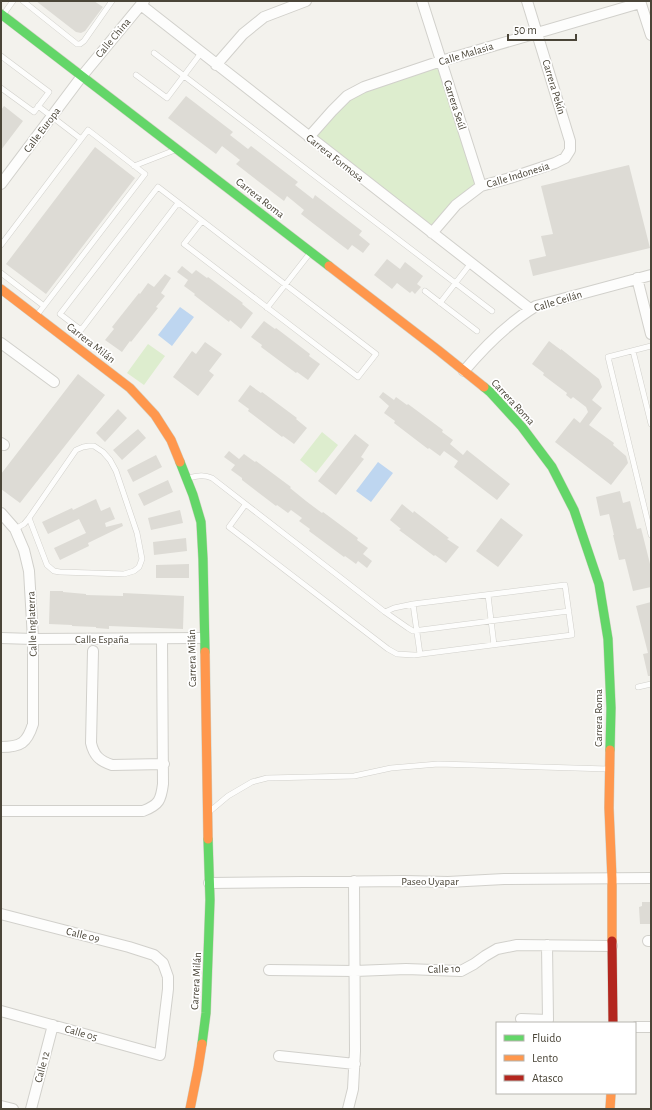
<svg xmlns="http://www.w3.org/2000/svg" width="652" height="1110" viewBox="0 0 652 1110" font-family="'Alegreya Sans',sans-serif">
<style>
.green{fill:#ddedce}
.water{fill:#bed6f0}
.building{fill:#dddbd5}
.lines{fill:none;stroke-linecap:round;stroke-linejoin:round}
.lane-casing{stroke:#d1d0cb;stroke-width:6}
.street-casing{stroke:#d1d0cb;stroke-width:12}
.fast-casing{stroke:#d2d0c4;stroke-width:10}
.slow-casing{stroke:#d2d0c4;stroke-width:10}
.jam-casing{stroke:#d2d0c4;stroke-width:10}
.lane{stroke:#fdfdfc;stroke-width:5}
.street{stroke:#fdfdfc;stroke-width:10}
.fast{stroke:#63d668;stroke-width:9}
.slow{stroke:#ff974d;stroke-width:9}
.jam{stroke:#b3261e;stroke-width:9}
.labels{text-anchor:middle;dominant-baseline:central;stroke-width:3.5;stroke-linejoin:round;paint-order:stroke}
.street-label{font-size:11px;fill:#4a4538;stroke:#fff}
</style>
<rect width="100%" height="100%" fill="#f3f2ed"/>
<!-- green -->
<path class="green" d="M440 64 479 185 431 231 311 136 348 98Z
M148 344 165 356 144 385 127 373Z
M322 432 338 445 316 473 300 460Z"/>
<!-- water -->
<path class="water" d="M180 307 194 317 172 346 158 335Z
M378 462 393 473 371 502 356 491Z"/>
<!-- building -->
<path class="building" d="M36 1H94L103 7 85 31 81 33 76 32Z
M186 96 233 132 230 135 248 149 251 146 298 182 295 185 313 199 315 195 362 231 359 235 370 244 363 253 352 245 348 250 336 241 301 214 304 210 287 196 284 201 236 164 240 160 222 146 216 154 168 118Z
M4 106 23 121 1 150V110Z
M95 147 135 178 46 294 6 264Z
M629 165 650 248 533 276 529 260 546 256 541 236 553 234 541 186Z
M387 259 400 269 405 262 423 276 417 284 421 287 415 294 412 291 410 293 397 283 392 289 374 275Z
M182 266 192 274 196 270 207 278 208 277 243 303 242 304 253 313 241 329 230 320 229 322 194 295 195 294 184 286 188 280 177 272Z
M165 274 171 278 161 293 165 296 156 307 158 308 131 342 130 341 122 352 105 340 114 329 112 327 139 293 140 294 148 283 154 287Z
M264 321 275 329 276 328 310 354 309 356 320 364 308 380 297 372 296 373 261 347 262 345 251 337Z
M549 341 561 350V349L599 379 602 387 592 400 602 408 589 425 614 443 613 445 626 456 628 463 611 485 555 442 574 418 580 423 588 412 586 407 573 397 571 399 566 395 567 393 543 375 544 373 532 364Z
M205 342 222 354 209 371 214 375 198 396 173 377 192 351 196 354Z
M78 374 105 395 20 503 1 489V474Z
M250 385 261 393 262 392 297 418 296 419 307 428 294 444 283 436 282 437 248 411 249 409 238 401Z
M383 392 394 400 396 397 407 405 408 404 443 430 442 432 453 440 450 444 463 455 467 450 510 484 497 500 454 467 458 461 444 451 440 456 429 448 428 449 394 423 395 421 384 413 389 406 379 397Z
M118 409 127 418 105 442 96 433Z
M138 429 146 438 122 460 113 450Z
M355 434 369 445 361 457 364 459 336 495 318 481Z
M229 451 239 459 244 454 255 462 256 461 291 487 290 488 306 501 322 513 323 512 358 538 357 540 368 548 363 554 372 561 367 568 358 561 356 564 345 556 344 557 309 531 310 529 299 521 302 518 291 510 288 513 277 505 276 506 242 480V478L231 470 235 465 224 457Z
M156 455 162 467 133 482 127 470Z
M168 480 173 492 144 506 138 494Z
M620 491 623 503 630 501 637 529 641 528 651 568V587L633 591 625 559 619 560 613 535H614L609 514 600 516 596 497Z
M96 499 101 511 110 507 115 519 105 523 106 527 122 523 123 526 88 543 89 546 60 560 54 548 86 533 79 519 48 534 42 522 72 508 73 510Z
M402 504 413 513 414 511 449 538 447 539 459 547 446 563 435 555 434 556 399 530 401 529 390 520Z
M180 510 183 523 151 530 148 518Z
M501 518 523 535 498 567 476 551Z
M186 538 187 551 154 555 153 542Z
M189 564V578H156V565Z
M50 591H63V592L86 594V595L123 596V593L184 596 183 629 109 626V629L96 628V627L72 626V625L49 624Z
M651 602V676H648L643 654 648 653 636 606Z
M642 902H651V924H640L639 907 642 906Z"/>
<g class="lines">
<defs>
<path id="lane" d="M23 1 77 44H80L84 41 112 1
M3 15 13 1
M154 53 492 311
M1 56 49 92 34 112 1 88
M136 75 167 98 201 53
M38 106 81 139
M134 166 175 150
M178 203 81 330 60 314 158 187 376 354 358 377 184 244 202 221
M1 245 88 130 145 174 37 315
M1 273 44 306
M425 291 477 331
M440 303 471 263
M267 308 310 253
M651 346 608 357 651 535
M633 351 651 424
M188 478C197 476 203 474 212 478L385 612 408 628 413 631 569 611
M245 505 229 527 388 649 397 654 414 655 572 635 565 585 413 604 394 608 385 612
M15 529 24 524 29 518 76 450 83 447 89 446H94L103 452 110 460 116 471 137 533 142 559 139 567 134 571 124 574 60 572 54 571 47 565 29 518
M488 595 494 645
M413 604 420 654
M638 687 651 684
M209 812 228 796 252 782 267 778 354 776 391 768 438 764 608 769"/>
<path id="street" d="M422 1 481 186
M640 1 651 35
M141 5 530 309
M216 65 243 34 264 17 306 1
M309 137 332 111 347 96 364 87 441 61 640 3
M1 184 82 76 144 1
M432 233 456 205 481 186 510 178 555 163 565 158 570 150V141L527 1
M637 278 651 334
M1 343 54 382
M464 371C485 346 508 323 536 306L651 275
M1 443 4 445
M1 513 15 529 24 550 29 571 33 639V724C27 743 21 747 1 747
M1 638 33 639 203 638
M93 651 91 743C94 756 100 761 112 765L164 764
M1 811H143C159 805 161 800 163 784L162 639
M209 883 404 881 448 882 504 879 651 878
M1 914 129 947 154 955 163 963 168 977V989L160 1055 1 1011
M648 941H651
M269 970 355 971 406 969 461 971 474 964 485 956 497 949 517 945 612 946
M521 1019 548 1020 547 945
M636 1027H651
M279 1056 355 1064
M1 1106 13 1109
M31 1109 53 1025
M348 1109 353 1089 355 1051 354 881"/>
<path id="fast" d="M1 14 329 266
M484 387 490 392 522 427 552 467 574 510 599 584 608 639 611 708 610 750
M180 462 193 495 201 522 203 559 205 652
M202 1044 206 1013 210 900 208 839"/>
<path id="slow" d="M329 266 438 350 484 387
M1 289 130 388 155 415 171 440 180 462
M205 652 208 839
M610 750 609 808 612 879V941
M190 1109 198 1069 202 1044
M610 1109 611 1093"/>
<path id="jam" d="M612 941 613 1023"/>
</defs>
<!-- lane casing -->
<use href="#lane" class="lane-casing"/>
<!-- street casing -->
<use href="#street" class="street-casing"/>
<!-- fast casing -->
<use href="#fast" class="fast-casing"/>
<!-- slow casing -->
<use href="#slow" class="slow-casing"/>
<!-- jam casing -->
<use href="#jam" class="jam-casing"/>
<!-- lane -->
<use href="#lane" class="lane"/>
<!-- street -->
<use href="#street" class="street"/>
<!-- fast -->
<use href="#fast" class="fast"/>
<!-- slow -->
<use href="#slow" class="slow"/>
<!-- jam -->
<use href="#jam" class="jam"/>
</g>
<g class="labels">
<!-- street labels -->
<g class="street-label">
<text transform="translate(113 38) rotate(-50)">Calle China</text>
<text transform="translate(466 54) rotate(-17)">Calle Malasia</text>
<text transform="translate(554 87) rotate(73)">Carrera Pekín</text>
<text transform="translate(455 105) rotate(72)">Carrera Seúl</text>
<text transform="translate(42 130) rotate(-53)">Calle Europa</text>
<text transform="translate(335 158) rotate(38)">Carrera Formosa</text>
<text transform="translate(518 175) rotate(-17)">Calle Indonesia</text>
<text transform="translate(260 198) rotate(38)">Carrera Roma</text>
<text transform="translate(558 301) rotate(-17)">Calle Ceilán</text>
<text transform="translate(91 343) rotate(38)">Carrera Milán</text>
<text transform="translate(513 402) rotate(47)">Carrera Roma</text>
<text transform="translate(32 624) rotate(-92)">Calle Inglaterra</text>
<text x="102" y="639">Calle España</text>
<text transform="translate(192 658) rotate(-91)">Carrera Milán</text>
<text transform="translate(598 718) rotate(-90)">Carrera Roma</text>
<text x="430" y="881">Paseo Uyapar</text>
<text transform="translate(83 935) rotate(14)">Calle 09</text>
<text transform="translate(444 969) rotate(-2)">Calle 10</text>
<text transform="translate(196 981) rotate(-87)">Carrera Milán</text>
<text transform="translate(81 1033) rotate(16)">Calle 05</text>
<text transform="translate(42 1067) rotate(-75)">Calle 12</text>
</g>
</g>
<!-- border -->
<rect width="652" height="1110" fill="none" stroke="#4a4538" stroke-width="4"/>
<!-- legend -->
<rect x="496" y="1022" width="140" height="72" fill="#ffffff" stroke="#b7b5af"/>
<rect x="504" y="1035" width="20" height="6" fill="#63d668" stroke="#b7b5af"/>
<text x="532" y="1042" font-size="12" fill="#4a4538">Fluido</text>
<rect x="504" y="1055" width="20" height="6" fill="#ff974d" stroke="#b7b5af"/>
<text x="532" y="1062" font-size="12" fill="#4a4538">Lento</text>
<rect x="504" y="1075" width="20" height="6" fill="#b3261e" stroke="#b7b5af"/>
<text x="532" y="1082" font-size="12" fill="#4a4538">Atasco</text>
<!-- scale -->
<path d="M508 34v6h68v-6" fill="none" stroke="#4a4538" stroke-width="2"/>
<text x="514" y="34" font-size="12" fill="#4a4538" stroke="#ffffff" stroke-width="3" paint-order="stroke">50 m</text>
</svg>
